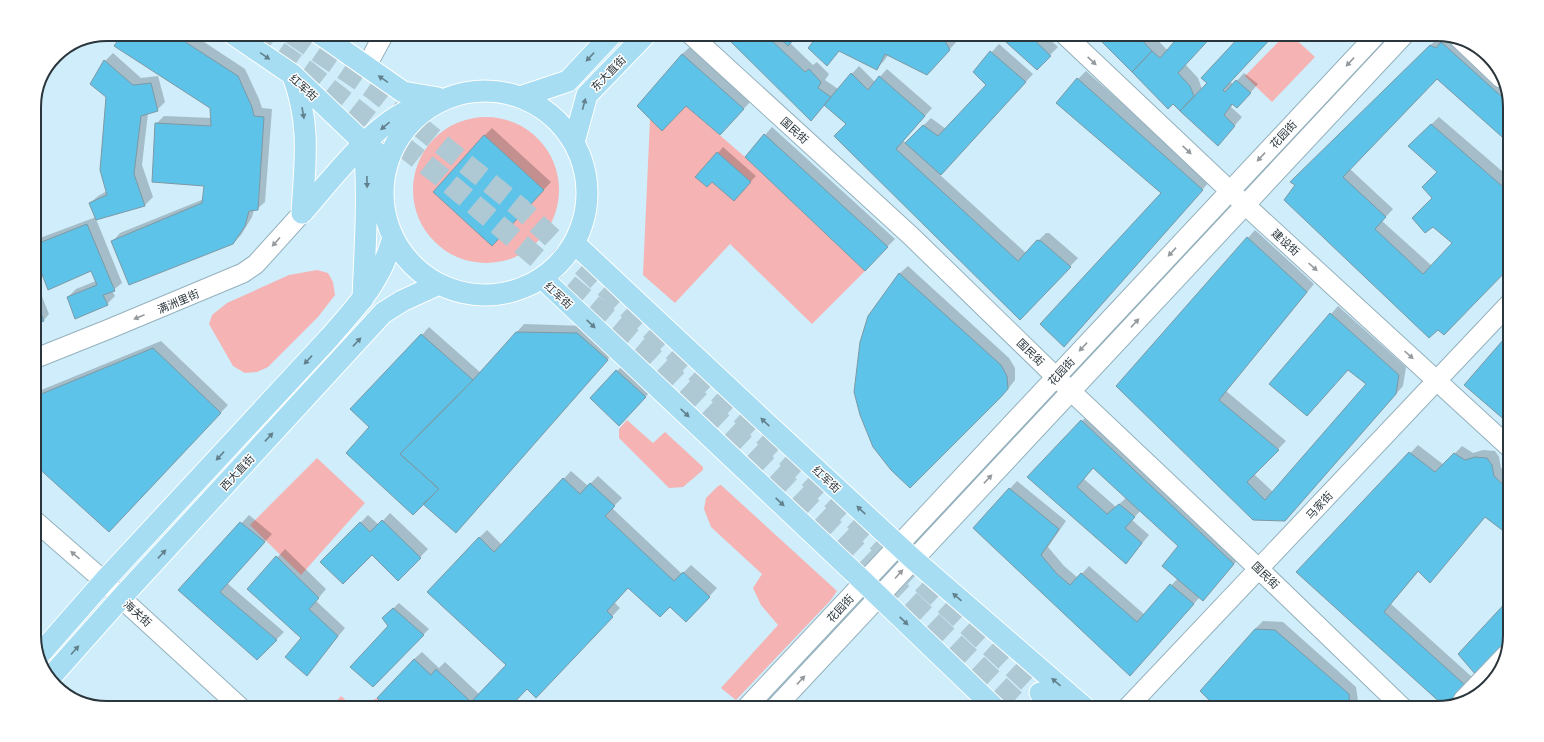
<svg xmlns="http://www.w3.org/2000/svg" width="1544" height="742" viewBox="0 0 1544 742" font-family="'Open Sans','Noto Sans SC',sans-serif">
<style>
.green{fill:#f5b4b3}
.shadow{fill:#0003;fill-rule:evenodd}
.building{fill:#5dc3e8;stroke:#7d99a5}
.lines{fill:none;stroke-linecap:round;stroke-linejoin:round}
.primary-tunnel{stroke:#aec8d4;stroke-width:21;stroke-dasharray:21 10;stroke-linecap:butt}
.secondary-casing{stroke:#95b1bd;stroke-width:21}
.primary-casing{stroke:#fff;stroke-width:23}
.secondary{stroke:#fff;stroke-width:19}
.primary{stroke:#a6ddf2;stroke-width:21}
.oneway{fill:#62818d}
.oneway2{fill:#949a9d}
.labels{text-anchor:middle;dominant-baseline:central;stroke-width:3;stroke-linejoin:round;paint-order:stroke}
.street-label{font-size:11px;fill:#2a363b;stroke:#fff}
.rim{fill:none;stroke:#2a363b;stroke-width:2}
</style>
<rect width="100%" height="100%" fill="#cfedfa"/>
<!-- green -->
<path class="green" d="M1286 34H1290L1315 57 1272 102 1245 76Z
M686 106 745 157 865 271 812 324 730 244 675 303 643 275 650 119 662 131Z
M413 190a73 73 0 1 1 146 0a73 73 0 1 1-146 0Z
M317 270 328 273 333 282 335 295 318 317 268 367 257 372 245 373 233 366 209 324 212 315 227 303 289 275Z
M627 420 653 443 665 432 703 467V470L683 487 669 488 619 438V429Z
M317 458 365 503 301 575 250 525Z
M721 485 837 591 830 601 736 700 721 688 778 625 761 605 753 588 762 574 711 527 704 509 706 498 718 486Z
M341 696 355 708H330Z
M377 698 387 708H357Z"/>
<!-- shadow -->
<path class="shadow" d="M123 34H192L245 69 259 99 262 108 272 109 265 202 257 209 254 210 252 217 241 235 233 243 113 241 120 233 204 199 205 185 156 124 164 116 212 118 211 107Z
M724 34H799L790 43 813 65 817 62 829 74 825 80 838 89 859 66 875 82 887 69 932 108 903 141 906 143 931 118 946 129 988 85 974 72 999 44 1033 74 940 175 1026 253 1046 233H1049L1078 258 1028 311 848 124 825 104Z
M821 34H953L957 41 935 66 888 55 884 61 876 69 840 50 827 65Z
M999 34H1044L1058 47 1037 68Z
M1096 34H1152L1168 51 1183 34H1213L1185 64 1198 78 1202 89 1244 34H1275L1230 81 1233 85 1244 73 1258 84 1245 99 1233 104 1231 107 1242 117 1218 145Z
M1448 36 1451 37 1504 84 1510 102V142L1437 78 1350 169 1393 209 1382 221 1432 266 1453 243 1433 198 1439 172 1409 146 1439 117 1510 178V266L1444 333 1292 181 1438 38 1444 41Z
M690 47 751 101 728 126 686 105 682 54Z
M113 53 141 78 158 76 165 102 157 110 148 113 142 165 153 197 145 205 96 219 122 283 112 291 115 296 107 304 68 297 76 289 96 281 92 270 34 250V244L40 238 96 217 90 203 98 196 107 191V96L105 61Z
M1086 71 1210 181 1072 338 1162 193 1078 79Z
M772 127 895 239 865 269 765 135Z
M492 128 551 182 500 237 484 136Z
M723 147 756 176 740 193 718 153Z
M1255 230 1314 284 1226 391 1286 441 1254 474 1273 492 1368 384 1331 314 1338 306 1406 367 1403 386 1285 520 1117 386Z
M908 266 1009 358 1015 368V380L1008 389 869 317 900 273Z
M39 289 49 314 44 320 34 324V292Z
M524 324 585 326 615 351 464 524 370 427 422 335 429 327 481 373Z
M1510 333V425L1465 385Z
M161 341 228 405 117 523 34 462V393Z
M623 365 651 391 625 418 591 398Z
M1090 413 1241 556 1210 592 1200 597 1130 675 974 528 1017 481 1066 521 1048 547 1064 566 1078 578 1089 566 1145 615 1178 578 1179 546 1141 510 1132 520 1149 535 1126 563 1028 477ZM1094 467 1127 497 1116 507 1084 479Z
M1418 445 1444 465 1462 446 1473 453 1483 450 1495 451 1499 457 1501 468 1510 477V534L1485 516 1419 571 1391 604 1472 677 1454 699 1449 704 1445 706 1297 572Z
M571 471 588 486 598 476 622 498 612 508 682 574 691 565 717 588 694 613 670 606 629 587 614 602 620 608 544 689 527 688 508 708H388L414 659 422 652 439 668 445 662 479 694 507 664 479 538 487 530 502 545Z
M390 513 428 549 398 580 372 554 322 562 368 515 379 525Z
M249 515 272 534 227 583 284 632 257 659 180 590Z
M285 549 326 589 316 601 345 628 307 674 303 638 248 589Z
M1510 599 1509 639 1484 666 1460 654Z
M399 603 429 629 373 686 390 626 383 618Z
M1263 621 1283 622 1356 687 1359 708H1213V702L1255 629Z"/>
<!-- building -->
<path class="building" d="M122 34H173L238 76 252 107 254 116 264 117 258 210 249 211 245 226 233 244 129 285 111 241 202 203 204 186 152 182 155 123 211 126 210 108 114 46Z
M723 34H772L769 38 805 72 809 69 821 82 818 88 831 97 811 121Z
M775 34H797L798 35 788 46Z
M819 34H941L950 50 927 75 885 54 877 70 839 51 827 66 808 48Z
M997 34H1028L1051 56 1037 70Z
M1094 34H1144L1140 38 1152 51 1132 72Z
M1181 34H1214L1178 73 1190 86 1194 96 1180 111 1173 104 1168 109 1132 72 1152 51 1160 58Z
M1242 34H1275L1223 90 1225 92 1236 80 1251 93 1237 108 1232 104 1224 115 1235 126 1218 146 1180 111 1207 83 1201 78Z
M1441 42 1510 104V144L1437 79 1343 177 1386 217 1375 229 1423 274 1452 243 1433 227 1425 233 1412 218 1432 198 1422 187 1437 172 1408 146 1431 124 1510 193V267L1444 335 1438 330 1429 338 1284 200 1295 185 1290 182 1430 45 1436 48Z
M990 51 1026 82 941 175 905 143 923 125 938 136 986 85 973 72Z
M682 54 744 109 720 135 686 106 662 131 637 106Z
M104 60 133 85 151 83 158 111 141 116 134 174 145 206 96 220 89 203 107 195 100 170 106 97 90 84Z
M851 73 868 90 879 76 925 116 896 149 1018 261 1037 240 1041 241 1071 267 1020 320 834 136 846 124 824 105Z
M1077 78 1203 190 1064 347 1040 324 1161 193 1056 103Z
M764 134 888 247 865 271 745 157Z
M484 135 544 190 492 246 433 192Z
M717 152 751 182 734 201 712 182 707 187 695 177Z
M87 224 115 291 103 295 108 305 75 319 67 297 97 285 91 271 48 290 34 253V245Z
M1247 237 1307 292 1219 400 1279 450 1247 482 1265 500 1366 384 1348 370 1307 416 1269 384 1330 313 1399 375 1396 394 1285 521 1253 520 1116 386Z
M899 273 1001 365 1007 376 1008 389 1000 398 910 488 891 470 873 447 860 415 854 392 860 342 868 316Z
M34 296 44 321 34 325Z
M516 332 577 333 608 360 456 533 423 504 439 489 400 454 473 380Z
M1510 332V419L1507 422 1464 385Z
M421 334 473 380 400 454 439 489 413 515 346 453 369 427 350 409Z
M153 348 221 413 109 532 34 464V397Z
M616 370 646 397 619 426 590 398Z
M1081 420 1234 564 1203 601 1162 566 1178 546 1093 468 1077 487 1107 514 1119 504 1135 517 1125 528 1142 543 1126 564 1027 477Z
M1409 452 1435 472 1454 453 1465 460 1475 457 1487 458 1492 465 1494 476 1510 491V536L1485 517 1430 583 1418 571 1384 612 1465 685 1450 704 1444 706 1296 572Z
M563 478 580 494 590 483 615 506 605 516 674 581 683 572 710 597 686 622 670 607 660 617 628 588 607 611 613 617 536 698 527 689 509 708H387L377 698 414 659 431 675 436 669 471 702 506 665 427 592 479 537 494 552Z
M1009 488 1059 529 1041 555 1057 574 1070 585 1081 573 1137 622 1170 584 1194 604 1130 676 973 528Z
M382 520 421 558 398 581 372 555 343 584 320 562 360 522 370 532Z
M240 522 265 542 220 592 277 640 257 660 178 590Z
M276 556 319 598 309 609 338 636 307 676 285 657 301 638 247 589Z
M1510 598 1509 640 1476 675 1458 654Z
M393 608 424 635 373 687 350 667 388 626 382 618Z
M1255 629 1275 630 1349 694 1350 708H1212V703L1200 691Z"/>
<g class="lines">
<!-- primary-tunnel -->
<path class="primary-tunnel" d="M253 34 308 72 438 174 640 345 1023 708
M292 34 374 90 518 206 1040 693"/>
<defs>
<path id="secondary" d="M690 34 911 236 1056 377 1259 569 1403 708
M1064 34 1230 191 1510 448
M1459 38 1501 78
M366 67 384 34
M34 359 109 329 243 273 256 264 302 213
M34 520 104 581 121 598 241 708
M1463 700 1506 655
M746 708 1377 34
M775 708 1405 34
M1127 708 1510 303"/>
<path id="primary" d="M233 34 293 75 364 143 388 161
M320 34 403 92 438 98
M293 76C311 125 305 163 302 213
M383 193a102 102 0 1 1 204 0a102 102 0 1 1-204 0Z
M520 97 568 81 612 34
M574 142 587 95 646 34
M302 213C332 179 378 116 423 105
M574 243 764 421 913 559 1085 708
M542 278 864 582 995 708
M363 299C365 247 369 195 364 143
M40 654 104 581 330 337C346 318 364 300 376 278 384 265 389 251 393 238
M49 679 121 598 383 313 402 301 439 284
M1040 693 1056 708"/>
</defs>
<!-- secondary casing -->
<use href="#secondary" class="secondary-casing"/>
<!-- primary casing -->
<use href="#primary" class="primary-casing"/>
<!-- secondary -->
<use href="#secondary" class="secondary"/>
<!-- primary -->
<use href="#primary" class="primary"/>
</g>
<!-- one-way arrows -->
<defs><path id="oneway-solid" d="M-6-.8H1V-3.2L6.5 0L1 3.2V.8H-6Z"/></defs>
<g class="oneway">
<use href="#oneway-solid" transform="translate(265 56) rotate(35)"/>
<use href="#oneway-solid" transform="translate(590 57) rotate(133)"/>
<use href="#oneway-solid" transform="translate(383 79) rotate(-146)"/>
<use href="#oneway-solid" transform="translate(584 104) rotate(-75)"/>
<use href="#oneway-solid" transform="translate(303 113) rotate(80)"/>
<use href="#oneway-solid" transform="translate(385 126) rotate(140)"/>
<use href="#oneway-solid" transform="translate(367 182) rotate(89)"/>
<use href="#oneway-solid" transform="translate(591 324) rotate(43)"/>
<use href="#oneway-solid" transform="translate(357 342) rotate(-47)"/>
<use href="#oneway-solid" transform="translate(308 360) rotate(133)"/>
<use href="#oneway-solid" transform="translate(685 413) rotate(43)"/>
<use href="#oneway-solid" transform="translate(765 422) rotate(-137)"/>
<use href="#oneway-solid" transform="translate(269 437) rotate(-47)"/>
<use href="#oneway-solid" transform="translate(220 456) rotate(133)"/>
<use href="#oneway-solid" transform="translate(780 502) rotate(43)"/>
<use href="#oneway-solid" transform="translate(861 510) rotate(-137)"/>
<use href="#oneway-solid" transform="translate(162 554) rotate(-47)"/>
<use href="#oneway-solid" transform="translate(957 597) rotate(-139)"/>
<use href="#oneway-solid" transform="translate(904 621) rotate(44)"/>
<use href="#oneway-solid" transform="translate(75 650) rotate(-48)"/>
<use href="#oneway-solid" transform="translate(1056 682) rotate(-139)"/>
</g>
<g class="oneway2">
<use href="#oneway-solid" transform="translate(1092 61) rotate(43)"/>
<use href="#oneway-solid" transform="translate(1350 62) rotate(133)"/>
<use href="#oneway-solid" transform="translate(1187 150) rotate(43)"/>
<use href="#oneway-solid" transform="translate(1261 157) rotate(133)"/>
<use href="#oneway-solid" transform="translate(276 242) rotate(132)"/>
<use href="#oneway-solid" transform="translate(1172 252) rotate(133)"/>
<use href="#oneway-solid" transform="translate(1313 267) rotate(42)"/>
<use href="#oneway-solid" transform="translate(139 317) rotate(157)"/>
<use href="#oneway-solid" transform="translate(1135 323) rotate(-47)"/>
<use href="#oneway-solid" transform="translate(1083 347) rotate(133)"/>
<use href="#oneway-solid" transform="translate(1409 355) rotate(42)"/>
<use href="#oneway-solid" transform="translate(988 479) rotate(-47)"/>
<use href="#oneway-solid" transform="translate(75 555) rotate(-139)"/>
<use href="#oneway-solid" transform="translate(899 574) rotate(-48)"/>
<use href="#oneway-solid" transform="translate(801 680) rotate(-47)"/>
</g>
<g class="labels">
<!-- street labels -->
<g class="street-label">
<text transform="translate(608 73) rotate(-46)">东大直街</text>
<text transform="translate(304 87) rotate(42)">红军街</text>
<text transform="translate(795 130) rotate(42)">国民街</text>
<text transform="translate(1283 134) rotate(-47)">花园街</text>
<text transform="translate(1286 242) rotate(42)">建设街</text>
<text transform="translate(559 295) rotate(43)">红军街</text>
<text transform="translate(178 301) rotate(-23)">满洲里街</text>
<text transform="translate(1031 352) rotate(44)">国民街</text>
<text transform="translate(1061 371) rotate(-47)">花园街</text>
<text transform="translate(237 472) rotate(-47)">西大直街</text>
<text transform="translate(827 479) rotate(43)">红军街</text>
<text transform="translate(1319 505) rotate(-47)">马家街</text>
<text transform="translate(1266 575) rotate(44)">国民街</text>
<text transform="translate(840 608) rotate(-47)">花园街</text>
<text transform="translate(138 613) rotate(42)">海关街</text>
</g>
</g>
<!-- crop -->
<path d="M0 0H1544V742H0ZM107 41H1437A66 66 0 0 1 1503 107V635A66 66 0 0 1 1437 701H107A66 66 0 0 1 41 635V107A66 66 0 0 1 107 41Z" fill="#fff" fill-rule="evenodd"/>
<path class="rim" d="M107 41H1437A66 66 0 0 1 1503 107V635A66 66 0 0 1 1437 701H107A66 66 0 0 1 41 635V107A66 66 0 0 1 107 41Z"/>
</svg>
